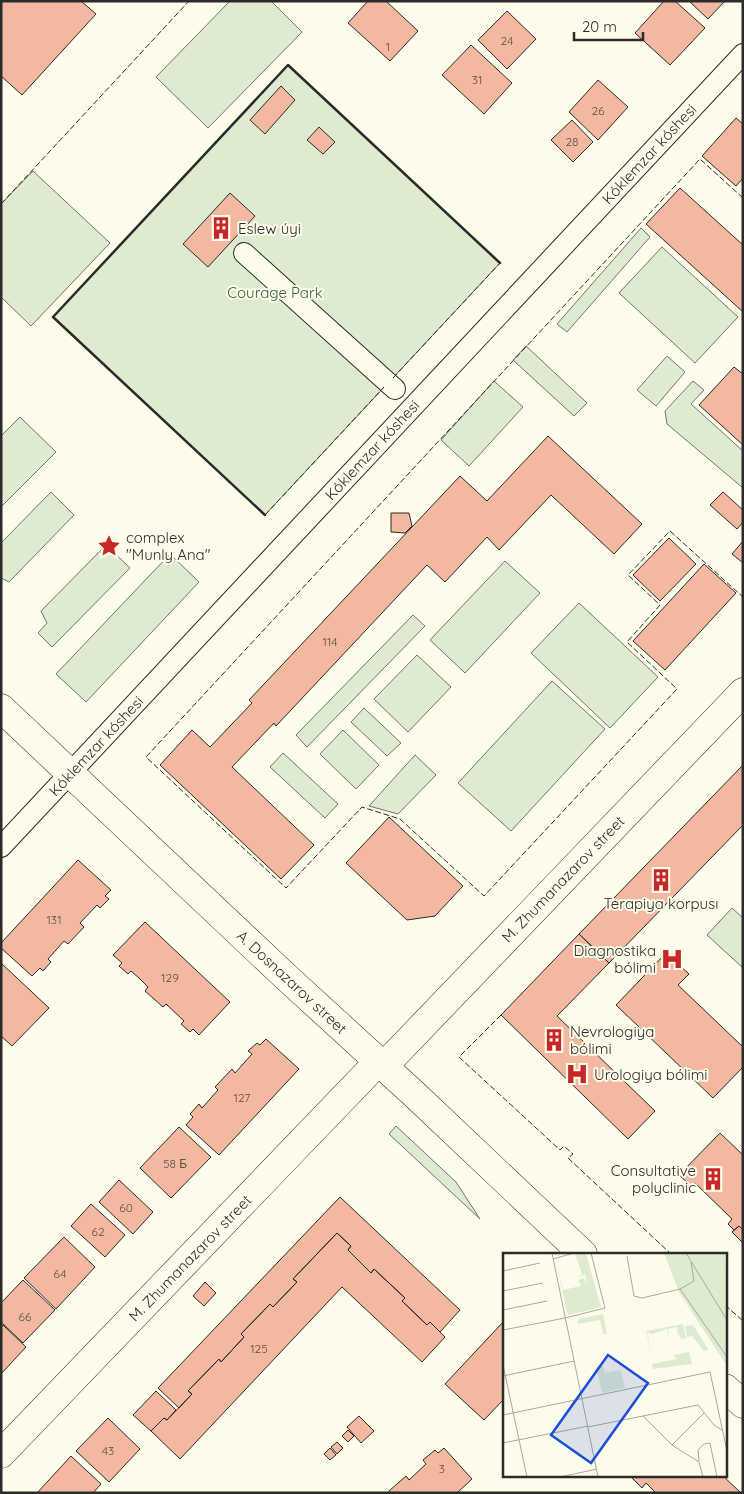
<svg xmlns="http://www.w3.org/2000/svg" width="744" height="1494" viewBox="0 0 744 1494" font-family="Quicksand,sans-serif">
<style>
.green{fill:#deebd1;stroke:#74746e}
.building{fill:#f2b8a0;stroke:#2b2b2b}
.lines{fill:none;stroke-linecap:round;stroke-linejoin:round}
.street-casing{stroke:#2b2b2b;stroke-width:22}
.secondary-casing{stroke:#2b2b2b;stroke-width:29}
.street{stroke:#fdfbea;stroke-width:20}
.secondary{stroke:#fdfbea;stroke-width:28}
.fence{stroke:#2b2b2b;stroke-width:1;stroke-dasharray:6 2.5;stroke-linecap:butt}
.wall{stroke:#2b2b2b;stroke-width:2.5}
.labels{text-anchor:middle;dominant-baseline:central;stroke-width:4;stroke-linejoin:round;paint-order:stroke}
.number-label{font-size:12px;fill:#5d4e48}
.street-label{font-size:15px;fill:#2b2b2b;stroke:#fdfbea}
.poi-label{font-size:15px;fill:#2b2b2b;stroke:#fdfbea;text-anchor:start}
.park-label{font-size:15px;fill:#34623c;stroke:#fdfbea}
.inset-road{fill:none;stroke:#a9a89e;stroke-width:1}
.view{fill:#1d4ed8;fill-opacity:0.15;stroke:#1d4ed8;stroke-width:2.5}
.inset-edge{fill:none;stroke:#2b2b2b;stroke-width:2.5}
</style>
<rect width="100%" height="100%" fill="#fdfbea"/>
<!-- green -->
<path class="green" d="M230 1H271L302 32 208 128 156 77Z
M288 65 500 263 265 515 53 317Z
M33 171 110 243 31 326 1 297V204Z
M641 228 650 237 567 332 557 324Z
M662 247 738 317 695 363 619 293Z
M526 346 587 403 574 416 513 360Z
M667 356 685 372 656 406 637 390Z
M494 381 523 407 469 466 441 440Z
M693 381 704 390 691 404 743 451V488L667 424 665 411Z
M20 417 56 452 1 507V436Z
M51 492 74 515 9 582 1 578V543Z
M106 545 130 568 52 647 38 633 47 623 41 611Z
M170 554 199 582 86 702 56 674Z
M505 561 540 593 465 673 430 640Z
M579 603 658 677 610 728 531 653Z
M413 615 425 626 307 747 296 735Z
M417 655 451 687 408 732 374 699Z
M552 681 605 729 511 831 458 783Z
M364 708 401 743 387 756 351 722Z
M343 730 379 765 356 789 320 754Z
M283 753 338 804 325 818 270 767Z
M415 755 436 775 398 814 369 806Z
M732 908 743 918V968L707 935Z
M396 1126 456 1182 480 1219 389 1134Z"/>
<!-- building -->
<path class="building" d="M1 1H81L96 14 22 95 1 76Z
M368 1H386L418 31 390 61 348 23Z
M664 1H675L705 28 670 65 635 33Z
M689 1H725L708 19Z
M507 11 536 39 507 69 478 40Z
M471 45 512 83 484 114 442 75Z
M598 80 628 107 598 140 569 112Z
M281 86 295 100 265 134 250 120Z
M736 118 743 124V178L736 186 702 156Z
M572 120 593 142 573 162 551 140Z
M319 127 335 142 323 154 307 140Z
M680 188 743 245V312L646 224Z
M230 193 255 216 208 267 183 244Z
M734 367 743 374V445L699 405Z
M548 436 642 524 614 554 551 495 499 550 487 537 445 582 427 565 276 726 274 723 232 767 314 845 281 879 160 765 192 730 210 747 252 703 249 700 460 476 487 501Z
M723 492 743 510V522L737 529 710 505Z
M391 513H409L412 526 405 533 391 532Z
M669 538 696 564 660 601 633 575Z
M743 541V563L732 554Z
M704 564 736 593 665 670 633 641Z
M743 765V825L609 963 579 934Z
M389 817 463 886 435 916 407 920 346 863Z
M78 860 111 890 105 896 109 899 100 908 97 905 80 923 84 927 68 944 64 941 48 959 51 962 43 971 40 968 32 976 1 948V943Z
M145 922 230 1002 199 1035 193 1029 190 1032 181 1024 184 1021 166 1004 163 1007 145 991 148 987 140 979 131 971 128 974 119 966 122 963 113 955Z
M579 934 609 963 557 1016 655 1111 628 1139 501 1015Z
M666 953 689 974 678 985 743 1047V1067L713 1098 616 1005Z
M1 963 49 1008 12 1046 1 1036Z
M266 1039 299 1069 219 1155 186 1125 193 1117 190 1114 199 1104 202 1108 218 1090 215 1087 232 1069 235 1073 252 1054 248 1051 257 1043 260 1045Z
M179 1127 211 1157 171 1198 140 1168Z
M720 1133 743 1155V1230L739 1226 734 1230 728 1224 732 1219 695 1183 691 1186 679 1175Z
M119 1180 153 1212 133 1234 99 1202Z
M340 1197 460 1310 440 1332 430 1322 427 1325 402 1301 405 1298 374 1269 371 1273 348 1250 351 1246 337 1233 293 1279 297 1282 273 1307 270 1304 241 1334 244 1337 221 1362 219 1359 188 1391 192 1394 179 1408 158 1388Z
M91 1204 125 1235 105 1257 71 1226Z
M739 1226 743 1230V1243L732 1232Z
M337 1233 351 1246 348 1250 371 1273 374 1269 405 1298 402 1301 427 1325 430 1322 445 1337 422 1362 342 1287 180 1459 151 1431 164 1418 167 1420 192 1394 188 1391 219 1359 221 1362 244 1337 241 1334 270 1304 273 1307 297 1282 293 1279Z
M64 1237 95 1267 56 1309 24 1278Z
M23 1280 55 1310 23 1343 1 1322V1303Z
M205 1282 216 1293 204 1306 193 1296Z
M504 1321V1399L484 1420 445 1384Z
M3 1325 26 1347 1 1374V1327Z
M156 1391 176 1410 167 1420 164 1418 151 1431 133 1415Z
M359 1416 374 1431 361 1443 347 1427Z
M108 1418 140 1449 109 1482 76 1451Z
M348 1430 354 1436 348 1442 342 1436Z
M337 1442 343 1448 337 1454 331 1447Z
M330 1448 336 1455 330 1460 324 1454Z
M444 1448 472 1479 457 1493H390L389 1491 406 1476 409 1480 426 1464 423 1460 435 1450 438 1453Z
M71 1456 101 1484 93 1493H37Z
M629 1475H722L741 1493H656L646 1483 642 1488Z"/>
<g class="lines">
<defs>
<path id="street" d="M244 253 395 389
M1 847 743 54"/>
<path id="secondary" d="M1 708 285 976 414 1094 583 1254
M384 1066 743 692
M725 1388 743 1404
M1 1454 378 1062"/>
</defs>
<!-- street casing -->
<use href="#street" class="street-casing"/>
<!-- secondary casing -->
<use href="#secondary" class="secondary-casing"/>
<!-- street -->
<use href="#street" class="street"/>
<!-- secondary -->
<use href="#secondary" class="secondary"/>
<!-- fence -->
<path class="fence" d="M743 198 700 159 146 757 286 888 362 807 400 819 484 896 677 689 627 642 660 605 628 575 670 531 743 597
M1 204 189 1
M393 378 500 263
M265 515 384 387
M501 1015 459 1057 560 1150 564 1146 573 1154 568 1158 671 1254
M725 1305 743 1321"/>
<!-- wall -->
<path class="wall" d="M265 515 53 317 288 65 500 263"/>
</g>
<!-- icons -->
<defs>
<symbol id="building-bare" viewBox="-9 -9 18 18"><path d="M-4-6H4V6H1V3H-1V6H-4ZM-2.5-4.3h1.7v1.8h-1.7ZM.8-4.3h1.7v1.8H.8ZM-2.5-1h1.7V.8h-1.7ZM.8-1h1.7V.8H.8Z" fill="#c62828" stroke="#fdfbea" stroke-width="2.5" paint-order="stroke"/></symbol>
<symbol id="sight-bare" viewBox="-9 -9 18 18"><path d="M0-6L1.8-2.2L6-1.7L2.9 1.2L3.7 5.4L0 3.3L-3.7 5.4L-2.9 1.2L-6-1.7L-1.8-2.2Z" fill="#c62828" stroke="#fdfbea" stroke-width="2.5" paint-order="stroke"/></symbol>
<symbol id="hospital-bare" viewBox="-9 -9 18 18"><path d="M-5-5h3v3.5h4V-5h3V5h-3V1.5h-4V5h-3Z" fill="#c62828" stroke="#fdfbea" stroke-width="2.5" paint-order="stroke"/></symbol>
</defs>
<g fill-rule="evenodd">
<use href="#building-bare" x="205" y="212" width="32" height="32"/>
<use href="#sight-bare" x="93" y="530" width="32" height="32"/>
<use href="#building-bare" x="645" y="864" width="32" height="32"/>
<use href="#hospital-bare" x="656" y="943" width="32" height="32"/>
<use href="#building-bare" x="538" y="1024" width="32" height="32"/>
<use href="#hospital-bare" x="561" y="1058" width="32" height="32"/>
<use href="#building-bare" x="697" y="1163" width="32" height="32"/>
</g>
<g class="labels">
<!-- number labels -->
<g class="number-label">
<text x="507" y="40">24</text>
<text x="388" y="46">1</text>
<text x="477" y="79">31</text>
<text x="598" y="110">26</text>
<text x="572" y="141">28</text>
<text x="330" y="641">114</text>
<text x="54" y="919">131</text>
<text x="170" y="977">129</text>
<text x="242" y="1097">127</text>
<text x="175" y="1163">58 Б</text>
<text x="126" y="1207">60</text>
<text x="98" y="1231">62</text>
<text x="60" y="1273">64</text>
<text x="25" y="1316">66</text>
<text x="259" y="1348">125</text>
<text x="108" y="1450">43</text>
<text x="442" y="1468">3</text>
</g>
<!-- street labels -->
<g class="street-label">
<text transform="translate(649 154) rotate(-47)">Kóklemzar kóshesi</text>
<text transform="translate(372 450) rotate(-47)">Kóklemzar kóshesi</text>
<text transform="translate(96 746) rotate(-47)">Kóklemzar kóshesi</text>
<text transform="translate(563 879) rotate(-46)">M. Zhumanazarov street</text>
<text transform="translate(292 982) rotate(43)">A. Dosnazarov street</text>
<text transform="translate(190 1258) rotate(-46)">M. Zhumanazarov street</text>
</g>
<!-- poi labels -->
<g class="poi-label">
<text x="238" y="228">Eslew úyi</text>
<text x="126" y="537">complex<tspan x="126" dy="17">"Munly Ana"</tspan></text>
<text x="661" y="903" text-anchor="middle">Terapiya korpusı</text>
<text x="656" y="950" text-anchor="end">Diagnostika<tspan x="656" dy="17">bólimi</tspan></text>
<text x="570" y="1031">Nevrologiya<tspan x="570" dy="17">bólimi</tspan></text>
<text x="594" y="1074">Urologiya bólimi</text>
<text x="696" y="1170" text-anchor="end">Consultative<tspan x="696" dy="17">polyclinic</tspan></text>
</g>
<!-- park labels -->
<g class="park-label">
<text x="275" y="292">Courage Park</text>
</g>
</g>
<!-- overview -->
<g transform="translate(503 1253)">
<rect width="224" height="224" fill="#fdfbea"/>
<path d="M83 0 98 54 66 62 64 60 53 7 60 37 78 33 75 27 81 25 84 32 82 21 75 25 79 21 72 1ZM161 0H222L224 113 176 39ZM100 61 104 81H100L97 67 75 71V66ZM180 71 183 85 178 86 176 80 175 83 174 74 165 76 166 87 164 76 149 81 144 79 150 109 143 78ZM190 72 205 96V97L201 98 189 83 184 84 182 73ZM186 99 189 111 150 116 149 111 174 106 170 102ZM100 113 102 120 118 117 122 135 99 140 93 114Z" fill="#deebd1"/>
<path class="inset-road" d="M49 0 95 224M183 0 224 67M124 3 131 43 139 45 177 36M50 6 71 0M188 9 191 28 177 36 224 104M0 18 37 10M0 38 40 30M0 57 44 48M62 65 102 55 88 0M0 77 62 65M0 112 24 224M0 123 71 108M0 162 207 119 224 198M140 163 195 152 211 172 219 177M85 174 140 163 169 192 196 209 200 224M0 190 85 173M169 192 201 160M196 208 195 197 201 191 207 190 214 224M57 224 94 216"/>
<path class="view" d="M105 102 145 130 88 210 48 182Z"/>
<rect width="224" height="224" class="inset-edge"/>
</g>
<!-- border -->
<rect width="744" height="1494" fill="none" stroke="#2b2b2b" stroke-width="5"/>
<!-- scale -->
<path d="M574 32v8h69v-8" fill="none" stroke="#2b2b2b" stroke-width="2.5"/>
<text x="582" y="32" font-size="15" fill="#2b2b2b" stroke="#fdfbea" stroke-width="4" paint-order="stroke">20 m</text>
</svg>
